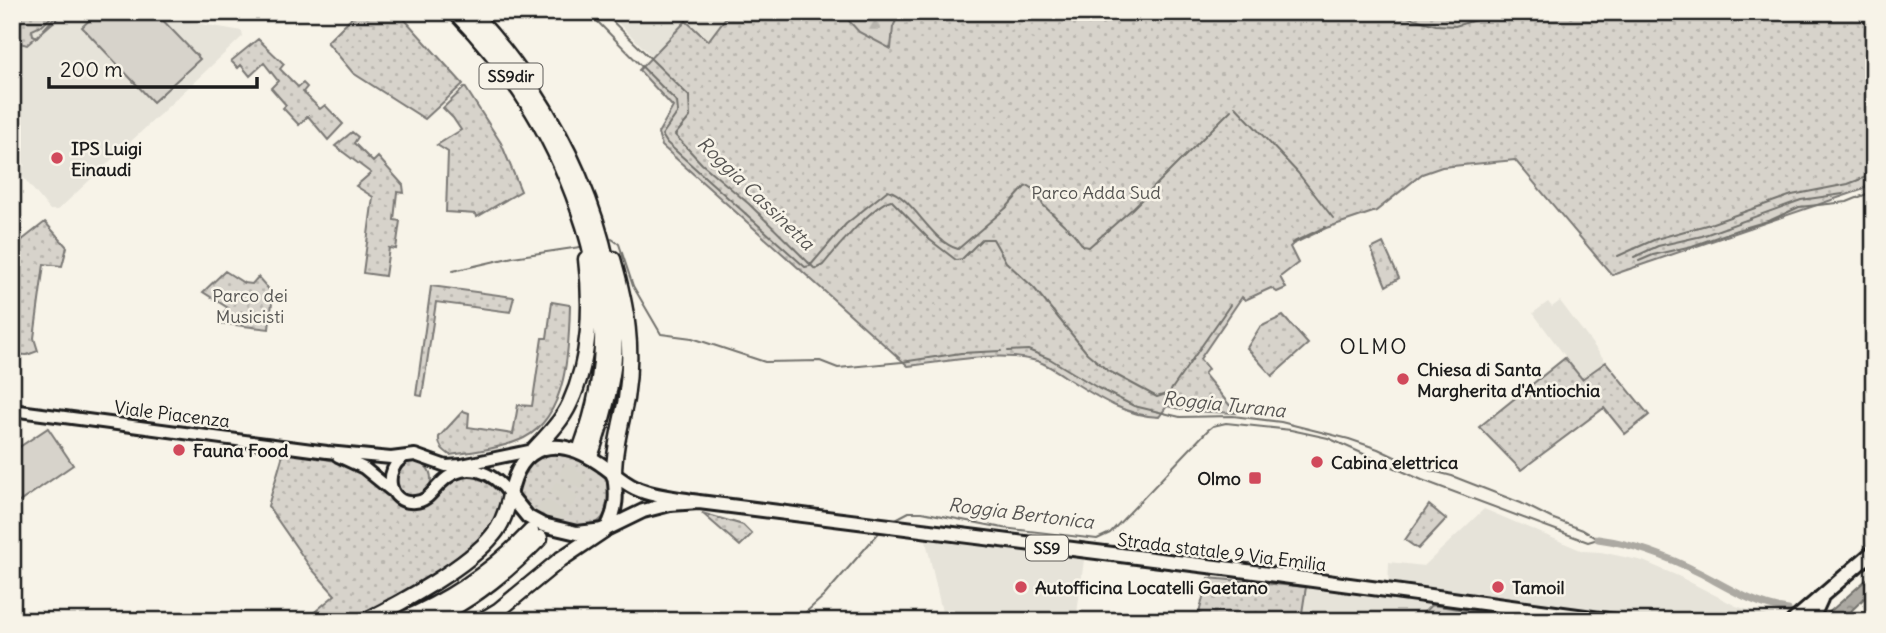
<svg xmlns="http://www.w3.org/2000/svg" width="1886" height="633" viewBox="0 0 1886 633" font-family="Delius,sans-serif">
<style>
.built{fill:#e6e3d9}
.green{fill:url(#green-dots);stroke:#7a7874;stroke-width:2}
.forest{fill:url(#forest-firs);stroke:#7a7874;stroke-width:2}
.pitch{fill:#d7d3cb;stroke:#7a7874;stroke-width:2}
.water{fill:url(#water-ripples);stroke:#72716c;stroke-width:2}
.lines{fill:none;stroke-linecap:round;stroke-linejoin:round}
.stream{stroke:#72716c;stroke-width:2}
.canal{stroke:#aca9a2;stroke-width:7}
.highway-tunnel{stroke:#d6d3c9;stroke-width:14;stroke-dasharray:14 7;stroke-linecap:butt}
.minor-casing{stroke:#1c1c1c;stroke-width:16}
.major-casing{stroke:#1c1c1c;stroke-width:18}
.highway-casing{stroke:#1c1c1c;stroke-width:19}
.minor{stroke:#f7f3e8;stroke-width:10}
.major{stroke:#f7f3e8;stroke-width:12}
.highway{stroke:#f7f3e8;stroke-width:14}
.poi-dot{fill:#d1495b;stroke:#f7f3e8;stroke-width:2.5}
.labels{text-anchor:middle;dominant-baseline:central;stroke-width:5;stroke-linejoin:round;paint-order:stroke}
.shield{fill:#f7f3e8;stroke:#5e5c59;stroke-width:2}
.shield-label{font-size:16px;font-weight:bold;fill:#1c1c1c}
.poi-label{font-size:18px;font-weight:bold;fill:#1c1c1c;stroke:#f7f3e8;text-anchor:start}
.park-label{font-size:18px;fill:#545351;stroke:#f7f3e8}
.street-label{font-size:18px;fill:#1c1c1c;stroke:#f7f3e8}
.water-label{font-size:19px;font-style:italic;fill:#565452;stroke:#f7f3e8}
.quarter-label{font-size:21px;letter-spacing:2px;fill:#1c1c1c;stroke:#f7f3e8}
</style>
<defs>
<pattern id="green-dots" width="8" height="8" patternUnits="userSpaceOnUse" patternTransform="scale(1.75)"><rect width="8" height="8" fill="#d7d3cb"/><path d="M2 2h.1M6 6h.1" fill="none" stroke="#b8b5ae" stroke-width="1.8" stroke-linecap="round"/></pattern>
<pattern id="forest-firs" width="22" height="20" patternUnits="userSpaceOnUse" patternTransform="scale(1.75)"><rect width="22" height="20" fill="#d7d3cb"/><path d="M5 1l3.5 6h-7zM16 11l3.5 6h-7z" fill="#b8b5ae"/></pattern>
<pattern id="water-ripples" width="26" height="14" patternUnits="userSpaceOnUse" patternTransform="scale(1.75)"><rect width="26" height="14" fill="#aca9a2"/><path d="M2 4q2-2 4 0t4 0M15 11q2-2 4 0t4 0" fill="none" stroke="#8b8983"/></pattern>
</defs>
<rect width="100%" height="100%" fill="#f7f3e8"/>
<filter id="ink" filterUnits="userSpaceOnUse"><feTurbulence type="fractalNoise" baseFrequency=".0143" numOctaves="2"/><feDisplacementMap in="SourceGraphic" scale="14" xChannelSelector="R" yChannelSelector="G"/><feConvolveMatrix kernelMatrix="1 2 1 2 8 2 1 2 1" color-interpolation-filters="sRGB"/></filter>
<g filter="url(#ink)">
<!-- built -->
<path class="built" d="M12 12H167L185 21 242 31 243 36 58 210H50L18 171 25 165 12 149Z
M607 12H739L689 93Z
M1560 301 1606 362 1582 379 1533 313 1548 302 1552 307Z
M1484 509 1583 551 1601 552 1643 561 1678 576 1736 606 1780 620 1648 621 1535 605 1388 588 1389 562 1424 566Z
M924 532 1085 552 1076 621H944Z
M1307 583 1432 600 1431 605 1416 621H1320L1321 616 1302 613Z"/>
<!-- green -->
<path class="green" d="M27 12H56L43 25 32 30 33 35 37 37 59 12H65L27 45 16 42C7 29 18 21 27 12Z
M352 12H398L463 84 425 119 353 73 327 42 354 15Z
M730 12H1874V181L1861 190 1612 275 1515 160 1442 167 1422 174 1376 211 1326 228 1293 244 1290 247 1298 263 1280 277 1286 288 1277 292 1271 288 1245 300 1242 297 1200 359 1208 369 1204 374 1236 413 1189 411 1167 406 1159 417C1126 416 1097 397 1070 380 1060 373 1049 365 1037 361 1001 350 945 362 908 366L662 146 658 133 673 107 639 70 686 21 708 41Z
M258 39 284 64 280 69 298 87 303 83 307 87 303 92 320 109 325 105 343 124 328 140 308 116 299 125 283 108 286 105 271 88 278 81 264 63 250 76 241 65 238 68 231 61Z
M465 87 501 143 521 191 477 217 476 214 446 212 448 152 437 145 461 130 453 118 443 108Z
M352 132 358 137 354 143 373 162 378 157 403 185 404 193 397 192 394 220 400 221 396 249 389 248 385 276 363 273 373 197 356 186 371 173 335 146Z
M45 222 67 247 62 266 44 264 34 338 38 351 27 355 12 354V248Z
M1383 243 1399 278 1386 286 1371 249Z
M225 271 244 283 252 284 258 277 273 294 269 329 220 323 219 317 228 308 203 292Z
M431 286 514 297 510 312 436 302 422 396 416 395Z
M552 302 570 305C569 347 568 416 524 438 504 448 472 452 450 455 443 450 438 446 439 437L463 411 469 413 468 427 513 434 518 405 532 406 542 338H547Z
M1283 316 1308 344 1272 376 1247 348 1260 327Z
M1565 358 1582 379 1606 362 1649 415 1625 434 1604 408 1521 470 1479 427Z
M284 451 340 462 367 475 406 506C430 492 478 453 499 490 504 498 501 513 497 521 476 555 424 581 391 601 380 608 365 619 352 621 337 623 320 621 304 621L335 595 310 567 268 506Z
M550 454C573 455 612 466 610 495 607 527 589 530 561 523 554 522 547 521 540 518 522 511 511 487 525 470 533 461 538 456 550 454Z
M395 479a18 18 0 1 1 36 0a18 18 0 1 1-36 0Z
M1429 505 1446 519 1418 549 1405 540Z
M702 513 743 525 752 534 740 546Z
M1208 578 1306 587 1302 613 1321 616 1320 621H1197Z
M1431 605 1516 617 1513 621H1416Z"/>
<!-- forest -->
<path class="forest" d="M841 12H900L893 27 891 49 859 32Z"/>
<!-- pitch -->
<path class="pitch" d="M98 12H155L200 59 153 102 82 27Z
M48 428 73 465 12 507V452Z"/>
<!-- water -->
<path class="water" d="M1874 573V589L1852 610 1847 621H1827L1824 617Z"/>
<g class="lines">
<!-- stream -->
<path class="stream" d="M588 12 677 102 678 112 662 135 667 143 805 267 810 266 846 224 888 190C914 198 930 241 958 249L1006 208 1025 187 1029 186 1035 190 1043 205 1074 234 1083 246 1089 247 1132 209 1231 110
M603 12 689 96 690 117 675 135 702 164 749 204 815 269 823 265C835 250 874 204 891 200L930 240 956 260 962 259 982 239H993L1006 262 1034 288 1087 353 1107 370 1157 397 1169 393 1230 305
M1390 12 1436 25 1455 26 1502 12
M1235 106 1298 173 1333 218
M612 239 619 244 633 286 661 334 692 338 765 362 820 361 838 368 902 362 961 353 1001 351
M1292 243 1325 227
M1618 256 1656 239 1710 224 1792 195 1848 184 1874 174
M1634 257 1658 246 1702 236 1801 200 1843 194
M1639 261 1653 255 1692 246 1737 230 1771 220 1799 207 1847 202 1874 191
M453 271 513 257 580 247
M1008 351 1028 350 1050 359 1098 388 1134 406 1180 417 1233 416 1281 422 1349 439 1378 449 1414 466 1452 476 1521 503 1551 518 1583 530 1598 539
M892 521 909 512H922L1003 528 1097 539 1110 533 1208 430 1213 426 1226 423 1291 430 1328 438 1422 480 1588 542 1598 539
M796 621 824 596 882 529"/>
<!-- canal -->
<path class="canal" d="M1598 539C1635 544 1669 557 1702 574 1730 589 1755 605 1788 610"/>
<!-- highway-tunnel -->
<path class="highway-tunnel" d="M531 531 559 491 582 445
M540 538 571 495 592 451"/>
<defs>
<path id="minor" d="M12 410 327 452 391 458 415 455 446 466 462 465 534 450
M338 456 364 468 391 490
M404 457C383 469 387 505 415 502 428 501 432 491 441 483 465 459 493 471 510 495"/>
<path id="major" d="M699 502 670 504 643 511 604 530 577 533 543 525 528 517 510 495C520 442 557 435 599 463 611 471 622 482 635 488 654 497 678 498 699 502L1232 569 1615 621
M607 528C617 509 617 495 614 475
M1793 621 1874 551
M1811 621 1821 599"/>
<path id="highway" d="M455 12C517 76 557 141 584 226 607 303 610 369 582 445
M471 12C556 101 627 243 613 368 609 397 601 424 592 451
M613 259C627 308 634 348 626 399 621 424 614 449 614 475
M534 450C547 436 562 421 570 403 590 360 592 306 586 259
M365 621C401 603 469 566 493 535 503 524 507 509 510 495
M400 621C451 600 493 571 531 531
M427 621C471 602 507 572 540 538
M481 621 499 610 561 559 604 530"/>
</defs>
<!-- minor casing -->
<use href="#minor" class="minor-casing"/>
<!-- major casing -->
<use href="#major" class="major-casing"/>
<!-- highway casing -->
<use href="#highway" class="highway-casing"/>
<!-- minor -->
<use href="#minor" class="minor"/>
<!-- major -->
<use href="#major" class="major"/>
<!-- highway -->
<use href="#highway" class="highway"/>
</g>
</g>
<!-- markers -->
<g class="poi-dot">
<circle cx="57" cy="158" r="7"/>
<circle cx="1403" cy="379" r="7"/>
<circle cx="179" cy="450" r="7"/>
<circle cx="1317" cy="462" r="7"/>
<rect x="1248" y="471" width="14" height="14" rx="3.5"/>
<circle cx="1021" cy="587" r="7"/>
<circle cx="1498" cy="587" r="7"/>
</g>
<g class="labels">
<!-- shield labels -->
<g class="shield">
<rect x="479.5" y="63.5" width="63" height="25" rx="5"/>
<rect x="1026" y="535.5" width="42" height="25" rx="5"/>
</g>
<g class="shield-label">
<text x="511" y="76">SS9dir</text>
<text x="1047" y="548">SS9</text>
</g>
<!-- poi labels -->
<g class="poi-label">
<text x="71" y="148">IPS Luigi<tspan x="71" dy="21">Einaudi</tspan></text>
<text x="1417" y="369">Chiesa di Santa<tspan x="1417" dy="21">Margherita d'Antiochia</tspan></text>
<text x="193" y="450">Fauna Food</text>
<text x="1331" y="462">Cabina elettrica</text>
<text x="1241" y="478" text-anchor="end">Olmo</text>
<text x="1035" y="587">Autofficina Locatelli Gaetano</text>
<text x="1512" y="587">Tamoil</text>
</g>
<!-- park labels -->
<g class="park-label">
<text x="1096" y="192">Parco Adda Sud</text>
<text x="250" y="295">Parco dei<tspan x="250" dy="21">Musicisti</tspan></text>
</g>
<!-- street labels -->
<g class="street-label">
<text transform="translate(172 414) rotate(7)">Viale Piacenza</text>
<text transform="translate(1222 552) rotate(7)">Strada statale 9 Via Emilia</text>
</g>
<!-- water labels -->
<g class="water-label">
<text transform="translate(756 193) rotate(44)">Roggia Cassinetta</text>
<text transform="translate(1224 404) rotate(6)">Roggia Turana</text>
<text transform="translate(1021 513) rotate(7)">Roggia Bertonica</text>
</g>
<!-- quarter labels -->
<g class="quarter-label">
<text x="1374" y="346">OLMO</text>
</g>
</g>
<!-- margin -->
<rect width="1886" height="633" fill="none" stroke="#f7f3e8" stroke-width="42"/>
<rect x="21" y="21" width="1844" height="591" fill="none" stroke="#1c1c1c" stroke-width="2.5" filter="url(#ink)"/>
<!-- scale -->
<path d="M49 77v10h208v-10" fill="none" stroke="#1c1c1c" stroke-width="3.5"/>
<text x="60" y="77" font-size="21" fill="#1c1c1c" stroke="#f7f3e8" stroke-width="5" paint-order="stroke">200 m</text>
</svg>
